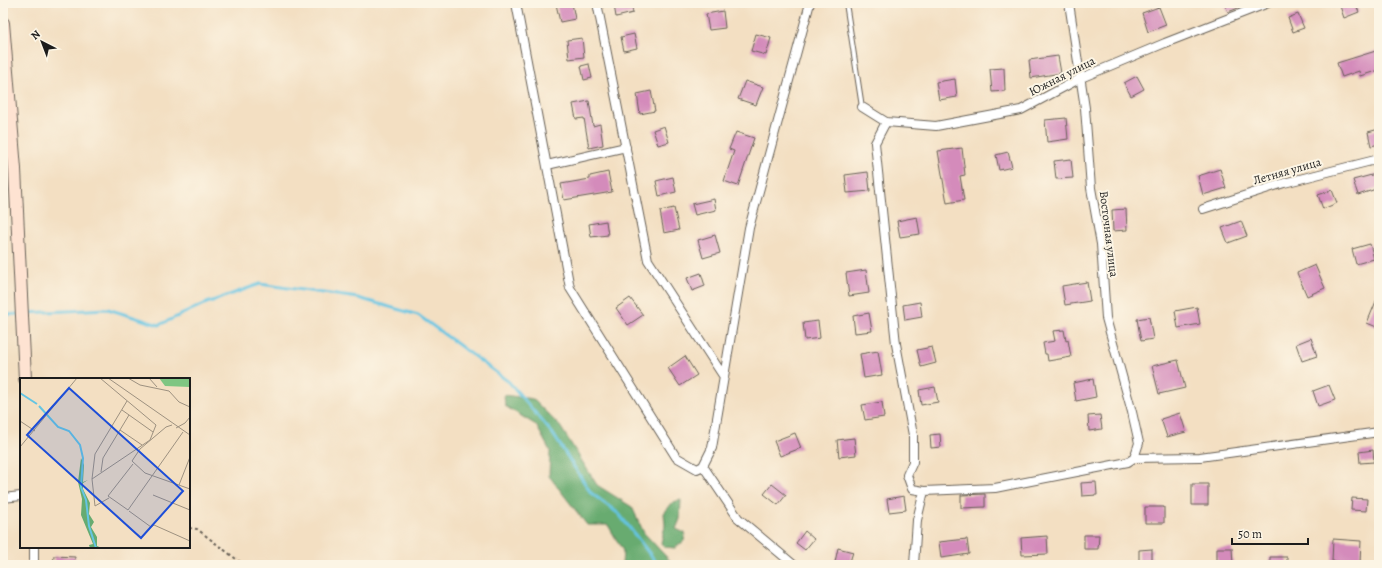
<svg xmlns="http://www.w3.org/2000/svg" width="1382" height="568" viewBox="0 0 1382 568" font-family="Alegreya,serif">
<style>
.forest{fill:#67ab70;stroke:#426446}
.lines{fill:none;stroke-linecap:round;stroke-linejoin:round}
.stream{stroke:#65c5e3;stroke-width:3}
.building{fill:#d48bbb}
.lane-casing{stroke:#676056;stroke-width:6}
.street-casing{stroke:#676056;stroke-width:10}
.secondary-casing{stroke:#676056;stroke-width:14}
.path{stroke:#676056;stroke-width:2;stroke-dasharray:3 3;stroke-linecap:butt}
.lane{stroke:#fff;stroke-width:4}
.street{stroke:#fff;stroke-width:8}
.secondary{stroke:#fee3d2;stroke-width:12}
.labels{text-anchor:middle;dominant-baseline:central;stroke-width:4;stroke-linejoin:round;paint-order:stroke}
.street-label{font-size:12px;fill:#1c1c1c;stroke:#fcf5e5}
.inset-river{fill:none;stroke:#65c5e3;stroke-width:2}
.inset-road{fill:none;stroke:#9d9180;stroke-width:1}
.view{fill:#1d4ed8;fill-opacity:0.15;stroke:#1d4ed8;stroke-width:2}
.inset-edge{fill:none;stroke:#1c1c1c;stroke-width:2}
</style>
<rect width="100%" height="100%" fill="#fcf5e5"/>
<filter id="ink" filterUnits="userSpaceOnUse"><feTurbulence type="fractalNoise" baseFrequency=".025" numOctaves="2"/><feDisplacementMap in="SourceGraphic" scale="8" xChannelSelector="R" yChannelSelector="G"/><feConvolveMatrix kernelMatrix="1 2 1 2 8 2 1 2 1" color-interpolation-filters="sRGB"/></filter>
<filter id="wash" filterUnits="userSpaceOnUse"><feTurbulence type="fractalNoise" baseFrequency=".012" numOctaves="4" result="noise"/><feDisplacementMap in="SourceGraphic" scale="16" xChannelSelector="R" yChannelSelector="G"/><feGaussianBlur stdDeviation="0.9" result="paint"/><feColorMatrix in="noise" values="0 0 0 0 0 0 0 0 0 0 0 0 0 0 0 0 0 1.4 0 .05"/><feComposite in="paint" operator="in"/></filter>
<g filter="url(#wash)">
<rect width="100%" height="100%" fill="#f3dfc2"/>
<!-- forest -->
<path class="forest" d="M504 395 533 399 560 426 597 485 632 507 644 533 674 565H622L623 551 608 525H587L549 476 550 451 536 425 505 406Z
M681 500 680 519 676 529 685 533 684 541 675 548 664 547 661 543 665 525 664 513 673 502Z"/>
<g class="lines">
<!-- stream -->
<path class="stream" d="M24 313 108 309 159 325 204 304 260 284 358 298 418 315 509 382 553 434 591 493 619 514 658 565
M3 315 18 314"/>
</g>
<g id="blocks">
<!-- building -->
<path class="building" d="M572 3 575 19 560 22 556 4Z
M625 3H631L633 13 616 17 614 5Z
M1224 3H1251L1228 12Z
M1339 3H1355L1359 12 1344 18Z
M1159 7 1166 25 1148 32 1142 13Z
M723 11 725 28 709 30 706 14Z
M1298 14 1304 28 1293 32 1288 18Z
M634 34 637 48 624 51 621 37Z
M756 34 771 38 766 55 751 51Z
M582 38 584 57 569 59 567 40Z
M1379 50V70L1360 76 1359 71 1342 77 1337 63Z
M1058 56 1061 73 1031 78 1029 60Z
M589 64 592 78 584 80 581 66Z
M1004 68 1005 91 992 92 990 69Z
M1137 76 1144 89 1131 96 1124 83Z
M955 79 957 97 939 100 936 82Z
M745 81 763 87 756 105 738 99Z
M651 91 655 111 640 114 637 94Z
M589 101 593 126 600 124 603 145 589 148 584 118 576 119 573 104Z
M1066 118 1068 139 1047 142 1045 120Z
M664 126 669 142 658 145 653 130Z
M1379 129V144L1371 146 1368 132Z
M736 132 754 138 738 186 724 181 734 151 729 149Z
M962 148 965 175 960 176 964 200 947 203 938 151Z
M1008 152 1012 167 999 170 996 155Z
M1071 159 1073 178 1056 179 1054 161Z
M1220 169 1226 188 1203 195 1198 176Z
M608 172 612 192 564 200 561 184 590 179V176Z
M868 172 870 191 847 193 845 175Z
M1379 173V188L1358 195 1353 180Z
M673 177 676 192 659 196 656 181Z
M1332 190 1337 203 1323 209 1318 195Z
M714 199 716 210 695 215 692 204Z
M674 208 679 230 664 233 660 211Z
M1126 209 1127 230 1113 231 1112 210Z
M917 217 920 234 900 237 897 221Z
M606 221 608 235 591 237 589 224Z
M1241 221 1247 236 1228 243 1222 228Z
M715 235 720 253 703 258 698 240Z
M1370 244 1374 259 1356 264 1352 249Z
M1315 265 1325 288 1307 296 1297 273Z
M866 270 869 293 849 296 846 273Z
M701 273 705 286 692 291 687 278Z
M1087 282 1090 301 1065 305 1062 286Z
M1379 294V328L1367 323Z
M630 298 643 315 628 325 616 308Z
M920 302 922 317 905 320 903 305Z
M1197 307 1200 324 1178 328 1175 311Z
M869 313 872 331 855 333 853 316Z
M1149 317 1153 339 1141 341 1137 319Z
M818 321 820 338 805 340 803 323Z
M1064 330 1066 341 1068 340 1071 357 1048 361 1047 354H1045L1043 343 1055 341 1053 331Z
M1311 338 1317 356 1302 361 1296 344Z
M932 347 936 363 921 367 917 350Z
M878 351 882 375 864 378 860 354Z
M685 356 697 375 680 386 668 368Z
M1178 360 1185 388 1159 394 1152 366Z
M1093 379 1096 397 1076 401 1073 383Z
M1329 385 1335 400 1318 406 1313 391Z
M935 387 938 402 921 405 919 390Z
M882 402 884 417 865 420 862 405Z
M1180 413 1186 432 1167 437 1161 419Z
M1100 415 1102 429 1089 431 1088 416Z
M795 433 801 448 780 456 774 441Z
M940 434 941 447 931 448 930 435Z
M854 438 856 455 839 457 837 440Z
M1373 450 1374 462 1360 463 1359 452Z
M1096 482 1097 495 1082 496 1081 483Z
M772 484 786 495 778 505 764 494Z
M1192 484H1208V505H1192Z
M985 494V507L961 508V495Z
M904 496 906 510 889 512 887 499Z
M1352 498 1367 499 1366 511 1351 510Z
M1145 507H1164V523H1145Z
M805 531 814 539 805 550 796 543Z
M1084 535H1099L1098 549H1084Z
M1047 536 1048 554 1022 555 1021 538Z
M967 539 969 554 941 558 939 542Z
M1333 539 1361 541 1360 563 1332 561Z
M838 548 853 552 849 565 835 562Z
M1217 548H1232L1233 565H1217Z
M1152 549V561H1139V550Z
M54 556 75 557 74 565H53Z
M1270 557H1287V565H1270Z"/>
</g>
</g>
<g filter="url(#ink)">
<use href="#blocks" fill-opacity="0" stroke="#676056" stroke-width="1"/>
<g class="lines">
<defs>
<path id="lane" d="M846 3 862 107"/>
<path id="street" d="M516 3 570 288 676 457 697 469 703 466 712 448 749 228 810 3
M597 3 648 260 724 377
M862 107 886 122 936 126 1021 110 1081 78 1165 43 1268 3
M886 122 875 143 896 344 913 435V462L907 475 912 489 924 491 995 488 1128 462 1134 458 1139 443 1132 412 1106 318 1101 244 1091 188 1085 108 1069 3
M547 165 626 147
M1203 209 1284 183 1379 159
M1134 458 1200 457 1379 432
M703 466 738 518 794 565
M3 498 21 496
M34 565V547
M914 565 917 520 924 491"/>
<path id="secondary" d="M3 23 15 169 25 379"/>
</defs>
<!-- lane casing -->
<use href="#lane" class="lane-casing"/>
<!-- street casing -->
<use href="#street" class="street-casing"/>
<!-- secondary casing -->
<use href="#secondary" class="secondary-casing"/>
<!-- path -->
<path class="path" d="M189 528 197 529 244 565"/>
<!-- lane -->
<use href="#lane" class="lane"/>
<!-- street -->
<use href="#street" class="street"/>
<!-- secondary -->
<use href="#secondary" class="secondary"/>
</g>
</g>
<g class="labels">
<!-- street labels -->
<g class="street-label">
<text transform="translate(1062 76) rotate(-27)">Южная улица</text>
<text transform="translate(1287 171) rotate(-16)">Летняя улица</text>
<text transform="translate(1109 234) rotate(83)">Восточная улица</text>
</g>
</g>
<!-- overview -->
<g transform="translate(20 378)">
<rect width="170" height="170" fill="#f3dfc2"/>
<path d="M139 0H170V9L145 8Z" fill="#7fc682"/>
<path d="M61 80 64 87 63 104 68 102 63 105V111L70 125 69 136 74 144 71 149 77 159V168L82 170H70L69 167 73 166 61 137 62 121 58 104Z" fill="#67ab70"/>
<path class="inset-river" d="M0 15 17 26M19 28 38 49 49 53 60 67 63 80 61 109 66 122 69 148 76 170"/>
<path class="inset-road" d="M80 0 136 47 130 62 72 101 75 76 107 23M88 0 170 57M108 0 120 7 149 13 159 24 170 29M129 0 137 9M102 32 133 54M0 43 15 53M152 47 146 49 120 71 112 83 125 95 170 111M156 50 165 45 170 39M100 52 122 67M0 69 57 0M113 86 88 118 108 132 163 54M81 94 83 80 109 37M72 101 75 128 89 120M159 107 170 79M133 117 170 132M109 133 131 149 134 147 170 163"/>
<path class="view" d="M49 10 163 113 121 160 7 57Z"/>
<rect width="170" height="170" class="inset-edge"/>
</g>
<!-- margin -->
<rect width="1382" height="568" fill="none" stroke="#fcf5e5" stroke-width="16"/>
<!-- north arrow -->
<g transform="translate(42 42) rotate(318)" stroke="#fcf5e5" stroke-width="3" paint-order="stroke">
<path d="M0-3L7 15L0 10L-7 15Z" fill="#1c1c1c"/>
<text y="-6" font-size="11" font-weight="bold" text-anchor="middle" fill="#1c1c1c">N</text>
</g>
<!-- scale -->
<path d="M1232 538v6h76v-6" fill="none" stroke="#1c1c1c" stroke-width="2"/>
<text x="1238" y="538" font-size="12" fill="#1c1c1c" stroke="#fcf5e5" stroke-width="3" paint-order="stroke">50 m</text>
</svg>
